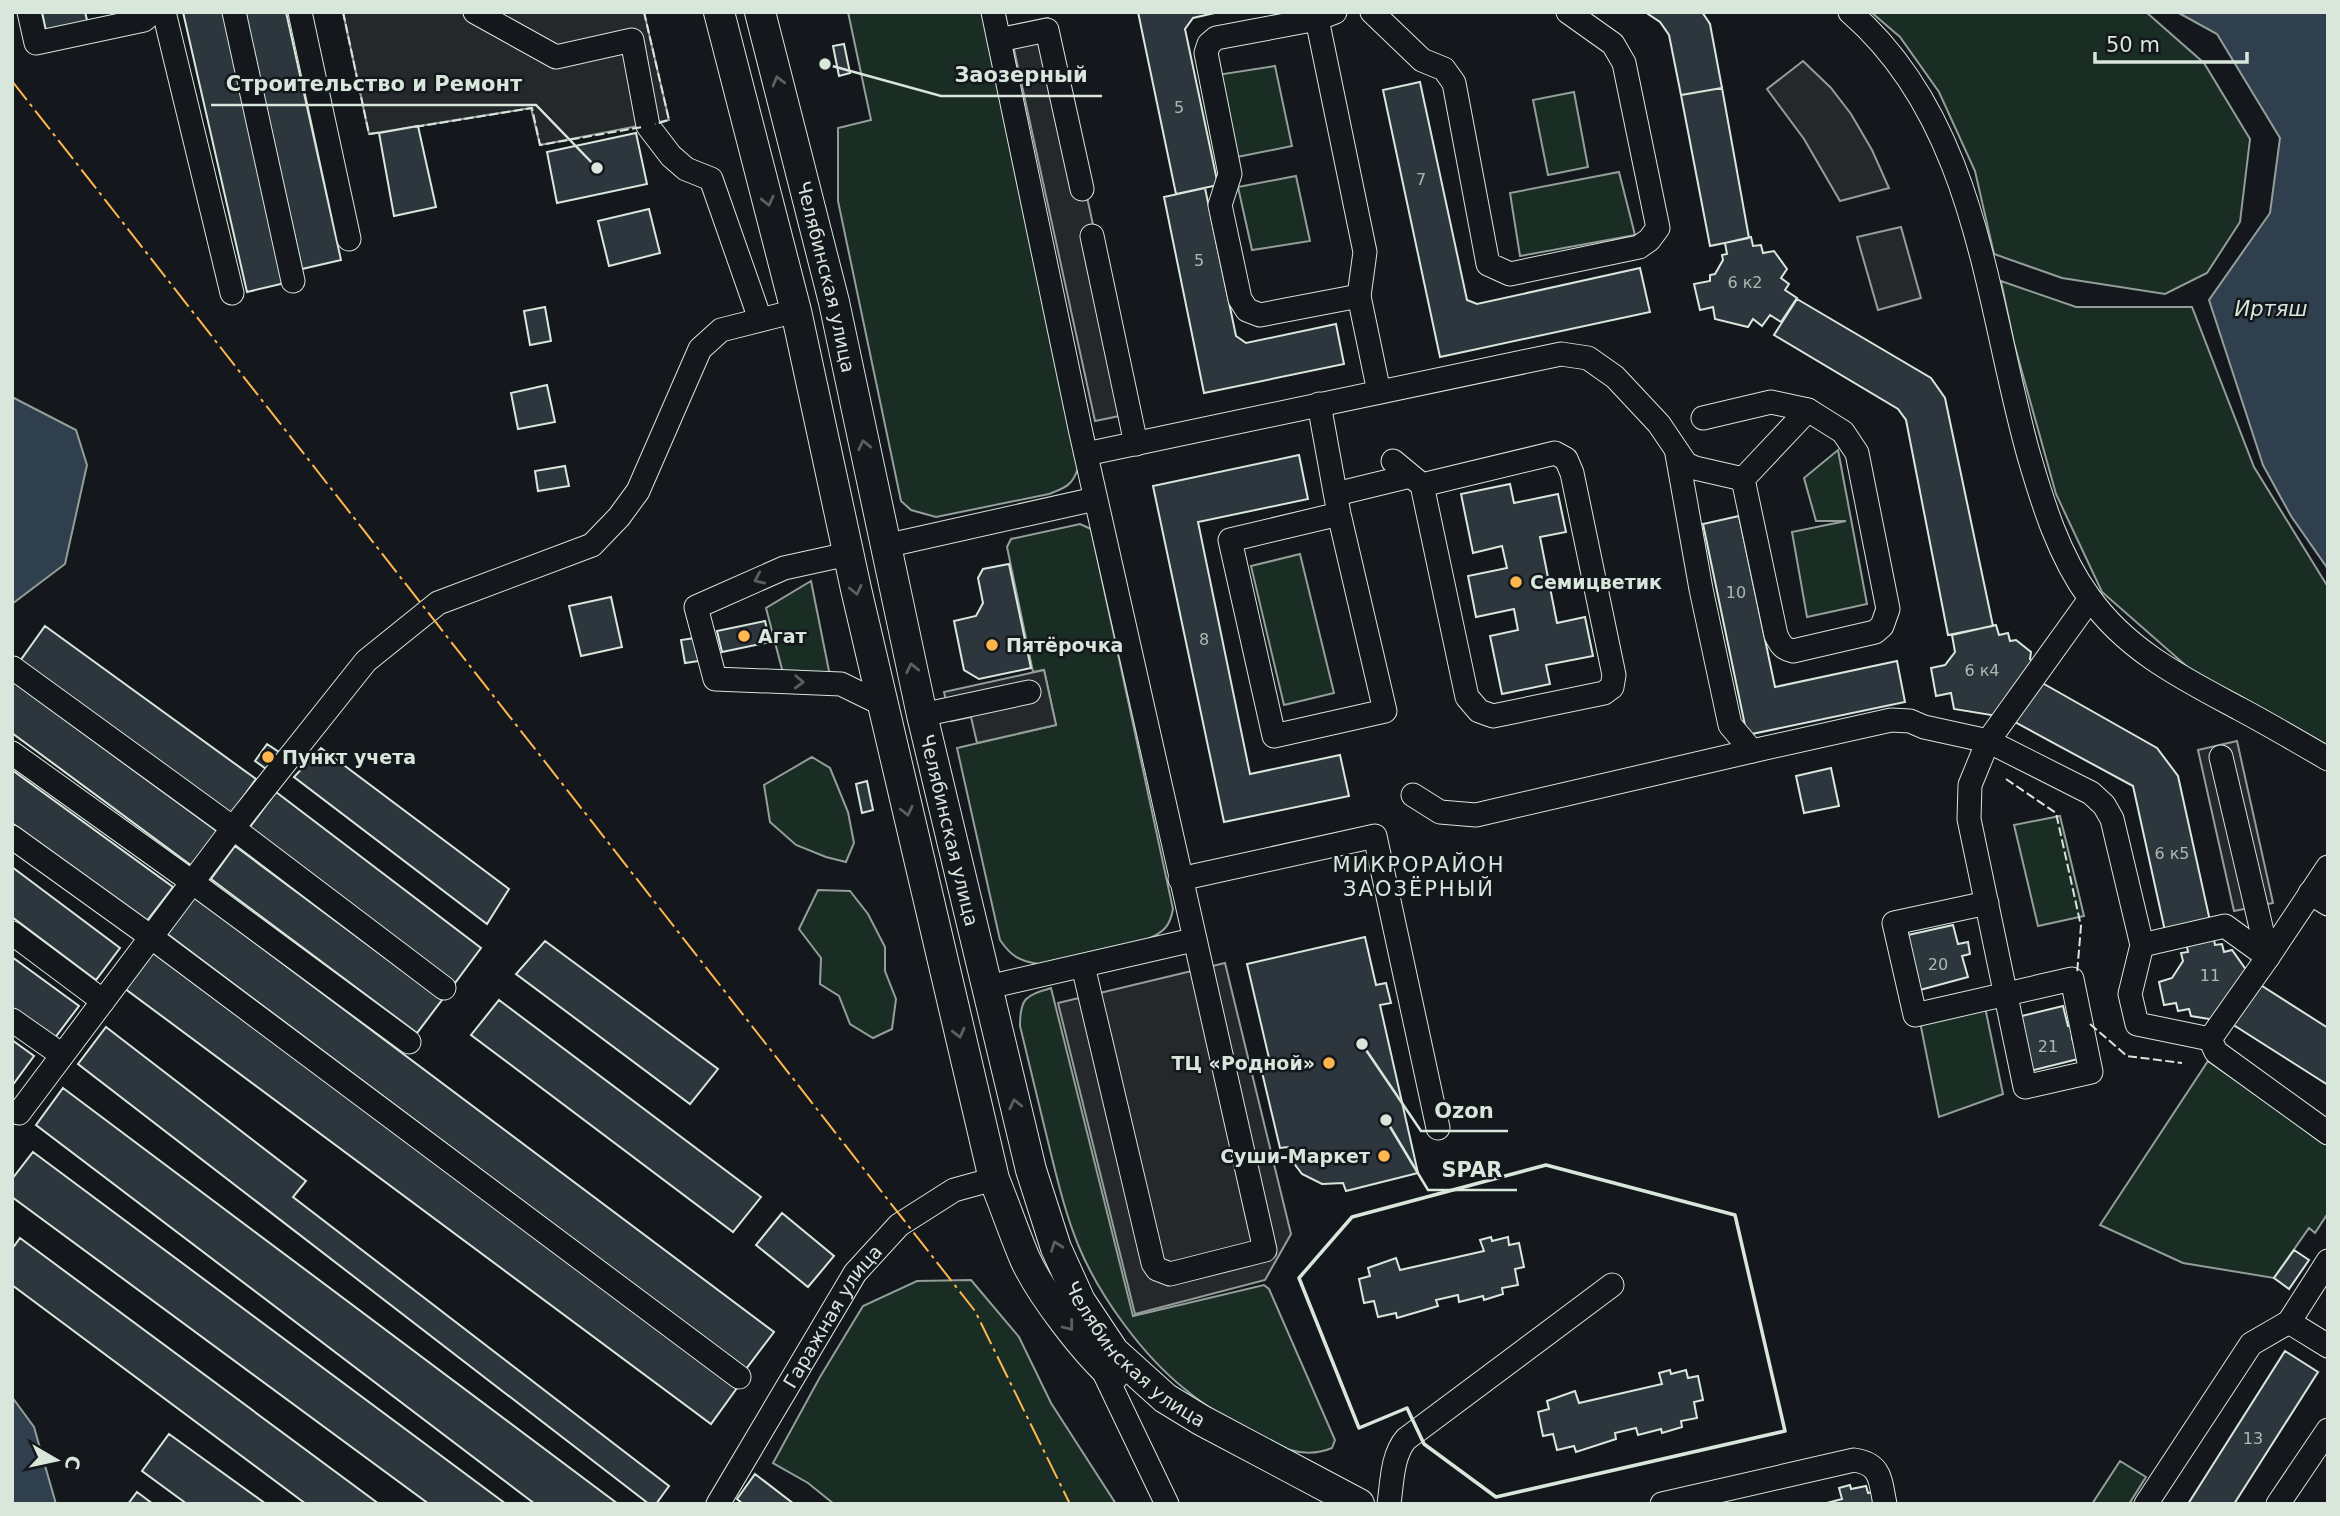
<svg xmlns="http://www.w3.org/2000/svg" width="2340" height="1516" viewBox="0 0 2340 1516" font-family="'DejaVu Sans',sans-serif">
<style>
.green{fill:#1a2d24;stroke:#939e99;stroke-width:2}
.parking{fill:#24282b;stroke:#939e99;stroke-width:2}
.water{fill:#2f3f4d;stroke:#939e99;stroke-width:2}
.building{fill:#2c363c;stroke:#d8e6dc;stroke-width:2}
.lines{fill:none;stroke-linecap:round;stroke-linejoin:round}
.minor-casing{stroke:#d8e6dc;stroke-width:25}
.major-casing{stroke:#d8e6dc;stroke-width:32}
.minor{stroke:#14181c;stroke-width:23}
.major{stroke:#14181c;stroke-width:30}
.fence{stroke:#d8e6dc;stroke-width:2;stroke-dasharray:9 3.5;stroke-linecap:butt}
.wall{stroke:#d8e6dc;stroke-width:3.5}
.power{stroke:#ffb74d;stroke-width:2;stroke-dasharray:24 5 3.5 5;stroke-linecap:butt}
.oneway{stroke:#59605f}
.poi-dot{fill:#ffb74d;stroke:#14181c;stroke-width:2.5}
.labels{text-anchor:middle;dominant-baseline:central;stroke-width:5;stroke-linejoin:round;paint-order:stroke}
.number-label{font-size:16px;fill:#adbab4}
.street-label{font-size:19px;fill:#d8e6dc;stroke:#14181c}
.poi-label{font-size:19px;font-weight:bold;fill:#d8e6dc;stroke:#14181c;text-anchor:start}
.water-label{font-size:21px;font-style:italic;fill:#d8e6dc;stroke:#14181c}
.neighbourhood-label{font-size:21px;letter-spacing:2px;fill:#d8e6dc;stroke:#14181c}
.leader{fill:none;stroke:#d8e6dc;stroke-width:2.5}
.callout-dot{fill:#d8e6dc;stroke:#14181c;stroke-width:2.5}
.callout-label{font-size:21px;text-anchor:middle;font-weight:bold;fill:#d8e6dc;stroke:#14181c;stroke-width:5;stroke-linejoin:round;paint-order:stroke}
</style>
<rect width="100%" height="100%" fill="#14181c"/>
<!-- green -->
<path class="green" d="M848 12H983L1078 468C1073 485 1065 488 1049 494L936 517 911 510 901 501 838 201V128L871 120Z
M1871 12H2146L2204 63 2250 139 2240 222 2207 273 2165 294 2062 278 1994 254 1975 171 1939 92 1900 37Z
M1275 66 1292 146 1232 158 1217 75Z
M1574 92 1588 167 1548 175 1533 100Z
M1619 172 1635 235 1520 256 1510 193Z
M1296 176 1310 241 1252 250 1238 187Z
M2001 281 2076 307H2192L2254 467 2328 587V752L2200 678 2102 592 2056 494 2014 343Z
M1838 450 1867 604 1807 617 1792 532 1846 521H1816L1804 478Z
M1080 524 1091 529 1173 909C1170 926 1164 932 1148 939L1039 964C1019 961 1011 956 1000 940L957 748 1056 725 1044 670 1033 672 1007 547 1011 539Z
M1300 554 1334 693 1284 705 1251 566Z
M811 581 831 681 783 673 766 608Z
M812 757 830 768 848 812 854 843 846 862 826 857 796 845 770 822 764 785Z
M2060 816 2084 916 2038 926 2014 825Z
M818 890 850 891 868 914 885 947V971L896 999 892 1029 873 1038 850 1024 839 996 820 984 821 958 799 929Z
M1051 988 1133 1316 1264 1285 1269 1289 1335 1440 1332 1448C1298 1462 1269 1442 1239 1425 1221 1415 1202 1404 1186 1390 1143 1356 1100 1297 1079 1247 1066 1216 1058 1182 1050 1150 1040 1109 1030 1067 1020 1026 1020 998 1025 996 1051 988Z
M1985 1007 2003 1094 1939 1117 1920 1022Z
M2208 1061 2328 1144V1213L2315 1233 2309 1228 2274 1278 2183 1263 2100 1225Z
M971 1280 1019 1337 1051 1403 1116 1504H834L808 1483 773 1463 820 1377 863 1306 917 1281Z
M2120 1461 2146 1477 2129 1504H2092Z"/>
<!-- parking -->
<path class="parking" d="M343 12H644L669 120 540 145 531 108 369 134Z
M1048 18 1134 413 1095 421 1009 26Z
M1803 61 1831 88 1851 114 1872 150 1889 188 1840 201 1804 139 1767 89Z
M1901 227 1921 298 1878 310 1857 237Z
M1044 670 1056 725 977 743 971 717 951 721 944 692Z
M2237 741 2273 903 2234 911 2198 750Z
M1225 963 1291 1234 1265 1280 1135 1314 1058 1003Z"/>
<!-- water -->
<path class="water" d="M2177 12H2328V569L2291 516 2263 465 2209 300 2270 213 2280 138 2217 34Z
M12 397 76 430 87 465 65 564 12 604Z
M12 1397 34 1427 56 1504H12Z"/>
<!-- building -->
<path class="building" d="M42 12H85L88 24 46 31Z
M183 12H224L285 283 247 292Z
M244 12H286L341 260 302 269Z
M1138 12H1219L1193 18 1185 29 1218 185 1176 194Z
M1645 12H1702L1710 24 1722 88 1681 95 1669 35 1660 22Z
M844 44 850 73 839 76 833 46Z
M1420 82 1467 300 1477 304 1640 268 1650 312 1440 357 1383 90Z
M1722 88 1749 238 1710 246 1681 95Z
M418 126 436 207 394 216 379 133Z
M636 133 647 184 557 203 547 152Z
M1205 188 1236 336 1246 343 1336 324 1344 364 1204 393 1164 197Z
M649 209 660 253 609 266 598 221Z
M1751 237 1753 246 1761 245 1763 253 1774 251 1787 269 1781 278 1789 284 1785 290 1797 298 1781 322 1770 315 1762 326 1753 319 1748 327 1715 319 1713 307 1700 310 1694 284 1710 281V275L1715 274 1723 260 1722 255 1727 254 1725 243Z
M1797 299 1931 378 1945 398 1993 626 1948 635 1906 420 1898 409 1774 335Z
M545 307 551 341 530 345 524 311Z
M547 385 555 422 518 429 511 393Z
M1299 455 1308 499 1198 522 1250 774 1340 755 1349 796 1224 822 1153 486Z
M565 466 569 486 538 491 535 471Z
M1510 484 1514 503 1558 494 1566 532 1540 537 1557 623 1585 617 1593 656 1546 665 1550 684 1502 694 1490 636 1518 630 1514 609 1476 617 1468 576 1507 568 1502 546 1473 553 1461 494Z
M1739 516 1775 687 1897 661 1905 702 1747 735 1703 524Z
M1009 564 1031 668 979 679 964 670 954 621 976 616 983 603 978 578 983 569Z
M611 597 622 647 581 656 569 606Z
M765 621 770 642 722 652 717 631Z
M1996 625 1999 635 2008 633 2010 641 2016 640 2031 652 2030 659 2037 664 1997 716 1954 709 1951 693 1936 696 1931 668 1945 665 1955 652 1952 635Z
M45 626 256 779 231 814 20 661Z
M695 638 699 661 685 663 681 640Z
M2037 680 2157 748 2178 776 2210 921 2165 931 2133 786 2011 720Z
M12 681 218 832 192 866 12 733Z
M267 744 282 754 269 771 255 761Z
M321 748 509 889 487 924 294 777Z
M1831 768 1839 806 1804 813 1796 776Z
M12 770 173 887 146 922 12 823Z
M867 781 873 810 862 813 856 784Z
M276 792 481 948 455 983 250 827Z
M235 846 442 1000 417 1033 211 879Z
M12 867 120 948 96 980 12 917Z
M194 897 774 1332 746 1369 166 933Z
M2210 921 2215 945 2222 944 2224 952 2232 950 2247 971 2215 1020 2191 1016 2189 1009 2178 1011 2176 1003 2164 1005 2159 982 2172 978 2183 961 2181 953 2188 952 2183 927Z
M1953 925 1958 944 1968 942 1970 954 1962 956 1968 977 1920 990 1908 935Z
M1365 937 1376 985 1386 983 1391 1003 1380 1005 1418 1173 1346 1191 1343 1183 1322 1184 1302 1174 1290 1158 1288 1147 1280 1148 1261 1068 1269 1058 1247 964Z
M545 941 718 1069 690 1104 516 974Z
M152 952 737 1388 711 1424 124 988Z
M12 957 79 1006 54 1039 12 1008Z
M2259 984 2328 1028V1085L2232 1024Z
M499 1000 761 1197 733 1232 471 1035Z
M2063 1006 2068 1026 2077 1024 2081 1036 2072 1038 2078 1059 2030 1071 2018 1017Z
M106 1027 306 1181 293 1197 669 1486 656 1504H649L78 1064Z
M12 1040 34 1056 12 1086Z
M63 1088 618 1504H535L36 1125Z
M33 1152 506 1504H429L12 1197V1179Z
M782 1213 834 1256 808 1287 756 1245Z
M1491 1237 1492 1241 1508 1237 1509 1245 1519 1243 1524 1267 1515 1269 1518 1285 1502 1288 1503 1294 1484 1300 1483 1296 1459 1302 1458 1295 1436 1300 1438 1306 1397 1318 1396 1313 1378 1317 1374 1301 1364 1303 1359 1279 1370 1276 1368 1268 1396 1258 1400 1270 1484 1251 1480 1240Z
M20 1238 379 1504H306L12 1285V1249Z
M2294 1250 2309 1260 2289 1289 2274 1278Z
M2285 1351 2318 1372 2234 1504H2188Z
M1670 1370 1671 1374 1686 1370 1688 1378 1698 1376 1703 1400 1694 1402 1697 1418 1681 1421 1682 1427 1662 1433 1661 1429 1638 1435 1636 1428 1615 1433 1616 1439 1576 1452 1574 1446 1557 1450 1553 1434 1543 1436 1538 1412 1549 1409 1547 1401 1575 1391 1579 1403 1662 1384 1659 1373Z
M169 1434 266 1504H187L142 1471Z
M755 1474 794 1504H743L737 1499Z
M1850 1485 1851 1489 1866 1486 1868 1493 1878 1491 1880 1504H1823L1842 1499 1839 1488Z
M137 1492 153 1504H128Z"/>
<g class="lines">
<defs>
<g id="minor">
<path d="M29 12 36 43 144 20 153 12"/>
<path d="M164 12 232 293"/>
<path d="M234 12 293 281"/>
<path d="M300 12 349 239"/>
<path d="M475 12 556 57 632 40 648 126 671 156 686 169 711 179 760 319"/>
<path d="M993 12 1081 433 1265 1250 1170 1274 1157 1269 1153 1263 1083 966"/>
<path d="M1335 12 1317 19 1216 38 1209 44 1206 53 1230 174 1220 205 1240 299 1247 310 1260 315 1359 296"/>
<path d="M1372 12 1422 60 1444 69 1454 83 1488 264 1510 274 1639 247 1649 240 1658 228 1624 63 1613 44 1568 12"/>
<path d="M1850 12C1978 123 1986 304 2029 456 2043 504 2059 556 2089 597 2127 651 2184 679 2240 709 2270 725 2299 742 2328 759"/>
<path d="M1317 19 1365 252 1359 296 1379 392"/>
<path d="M999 40 1047 30 1082 189"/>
<path d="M1092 236 1136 444"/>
<path d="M1319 404 1339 514 1385 711 1274 736 1230 540 1339 514"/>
<path d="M1808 410 1843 432 1857 453 1888 609 1882 626 1875 632 1793 651C1783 649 1780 644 1776 635L1743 479Z"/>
<path d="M1703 418 1771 402 1808 410"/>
<path d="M1086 454 1561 354 1588 358 1615 377 1659 424 1686 464 1695 468 1743 479"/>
<path d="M1677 454 1701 589 1730 725 1752 751 1891 720 1910 721 1924 727 1988 741 2091 793 2104 805 2112 819 2142 945 2130 994 2137 1024 2210 1039 2216 1052 2328 1133"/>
<path d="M1393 461 1422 485 1467 697 1479 711 1493 716 1604 693 1612 687 1614 675 1572 473 1566 459 1555 453 1422 485"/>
<path d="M1336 494 1410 476"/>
<path d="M885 546 1095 499"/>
<path d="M848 554 784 568 696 607 715 679 841 684 882 704"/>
<path d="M13 668 233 828 444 988"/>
<path d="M922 715 1029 692"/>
<path d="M12 753 192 882 409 1042"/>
<path d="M2221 757 2268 957"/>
<path d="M1413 795 1440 812 1476 815 1752 751"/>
<path d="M12 837 151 937 739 1377"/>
<path d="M1180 879 1375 836 1438 1128"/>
<path d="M2310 893 2328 904"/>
<path d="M1987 903 1894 923 1915 1015 2072 979 2091 1072 2025 1087 1969 819 1970 785 1988 741 2090 599"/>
<path d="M12 933 103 1001"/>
<path d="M2142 945 2225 926 2268 957"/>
<path d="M988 987 1193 940"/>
<path d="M12 1020 62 1055"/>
<path d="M2210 1039 2268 957 2328 867"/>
<path d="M19 1113 233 828 366 661 438 603 592 545 619 517 638 491 700 349 721 330 796 311"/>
<path d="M2289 1322 2328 1346"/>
<path d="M1100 1364 1167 1504"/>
<path id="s1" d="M718 1504 855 1273 899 1225 954 1190 994 1179"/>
<path d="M1389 1504C1392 1483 1392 1455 1406 1439L1612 1285"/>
<path d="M1662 1504 1854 1460C1882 1464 1880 1481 1885 1504"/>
<path d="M2146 1504 2251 1344 2289 1322 2328 1261"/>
<path d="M2278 1504 2328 1430"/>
</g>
<g id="major">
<path d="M719 12 796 311 856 589 994 1179C1005 1206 1014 1233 1025 1259 1041 1294 1085 1351 1113 1376"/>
<path id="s2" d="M760 12 834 302 922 715 1031 1170 1056 1248 1080 1301 1114 1352 1165 1398 1201 1420 1359 1504"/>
</g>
</defs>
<!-- minor casing -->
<use href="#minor" class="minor-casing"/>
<!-- major casing -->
<use href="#major" class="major-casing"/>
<!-- minor -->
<use href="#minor" class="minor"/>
<!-- major -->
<use href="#major" class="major"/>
<!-- fence -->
<path class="fence" d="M343 12 369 134 384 132
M644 12 669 120 655 124
M415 127 532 108 540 145 642 127
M2006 779 2056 813 2081 926 2077 974
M2090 1024 2127 1056 2182 1063"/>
<!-- wall -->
<path class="wall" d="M1546 1165 1735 1215 1785 1431 1496 1497 1424 1444 1407 1408 1359 1428 1299 1278 1352 1217Z"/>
<!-- power -->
<path class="power" d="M12 81 975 1311 1070 1504"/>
</g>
<!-- one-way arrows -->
<defs><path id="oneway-chevron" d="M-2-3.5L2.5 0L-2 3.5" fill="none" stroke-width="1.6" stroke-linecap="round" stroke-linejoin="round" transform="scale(1.75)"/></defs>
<g class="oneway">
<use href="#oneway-chevron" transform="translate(778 81) rotate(-105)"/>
<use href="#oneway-chevron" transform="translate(768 201) rotate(76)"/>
<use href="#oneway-chevron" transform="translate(864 445) rotate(-102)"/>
<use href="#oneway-chevron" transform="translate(759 579) rotate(156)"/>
<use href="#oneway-chevron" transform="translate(856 590) rotate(77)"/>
<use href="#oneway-chevron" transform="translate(912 668) rotate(-102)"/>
<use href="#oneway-chevron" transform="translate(799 682) rotate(2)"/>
<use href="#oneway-chevron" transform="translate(907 811) rotate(77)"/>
<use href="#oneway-chevron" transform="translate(959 1033) rotate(76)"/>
<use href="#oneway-chevron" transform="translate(1015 1104) rotate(-103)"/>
<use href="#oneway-chevron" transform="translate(1056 1246) rotate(-110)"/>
<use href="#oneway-chevron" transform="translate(1069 1326) rotate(52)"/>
</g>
<!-- markers -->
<g class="poi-dot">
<circle cx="1516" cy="582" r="7"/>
<circle cx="744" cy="636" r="7"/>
<circle cx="992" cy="645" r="7"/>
<circle cx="268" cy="757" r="7"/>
<circle cx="1329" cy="1063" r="7"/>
<circle cx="1384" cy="1156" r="7"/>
</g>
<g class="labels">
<!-- number labels -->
<g class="number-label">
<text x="1179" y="107">5</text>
<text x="1421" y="179">7</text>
<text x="1199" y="260">5</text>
<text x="1745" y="282">6 к2</text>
<text x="1736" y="592">10</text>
<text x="1204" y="639">8</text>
<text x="1982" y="670">6 к4</text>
<text x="2172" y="853">6 к5</text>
<text x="1938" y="964">20</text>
<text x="2210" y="975">11</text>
<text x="2048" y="1046">21</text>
<text x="2253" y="1438">13</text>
</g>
<!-- street labels -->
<g class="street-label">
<text stroke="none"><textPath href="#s2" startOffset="273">Челябинская улица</textPath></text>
<text stroke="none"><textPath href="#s2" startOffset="840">Челябинская улица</textPath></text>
<text stroke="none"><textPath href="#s1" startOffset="220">Гаражная улица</textPath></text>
<text stroke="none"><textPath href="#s2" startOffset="1407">Челябинская улица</textPath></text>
</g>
<!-- poi labels -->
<g class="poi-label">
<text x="1530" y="582">Семицветик</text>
<text x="758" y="636">Агат</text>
<text x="1006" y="645">Пятёрочка</text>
<text x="282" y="757">Пункт учета</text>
<text x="1315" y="1063" text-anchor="end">ТЦ «Родной»</text>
<text x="1370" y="1156" text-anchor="end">Суши-Маркет</text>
</g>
<!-- water labels -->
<g class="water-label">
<text x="2271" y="309">Иртяш</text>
</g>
<!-- neighbourhood labels -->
<g class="neighbourhood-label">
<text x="1419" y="865">МИКРОРАЙОН<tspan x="1419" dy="24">ЗАОЗЁРНЫЙ</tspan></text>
</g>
</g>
<!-- callouts -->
<path class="leader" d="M825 64L941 96H1102M597 168L536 105H211M1362 1044L1421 1131H1508M1386 1120L1428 1190H1517"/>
<g class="callout-dot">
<circle cx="825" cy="64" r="7"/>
<circle cx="597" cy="168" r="7"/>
<circle cx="1362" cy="1044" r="7"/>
<circle cx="1386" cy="1120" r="7"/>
</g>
<g class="callout-label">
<text x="1021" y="82">Заозерный</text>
<text x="374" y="91">Строительство и Ремонт</text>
<text x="1464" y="1118">Ozon</text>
<text x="1472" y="1177">SPAR</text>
</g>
<!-- border -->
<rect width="2340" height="1516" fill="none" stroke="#d8e6dc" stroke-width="28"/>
<!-- north arrow -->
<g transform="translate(56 1460) rotate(99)" stroke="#14181c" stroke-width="5" paint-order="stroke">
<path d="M0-5L12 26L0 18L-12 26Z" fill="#d8e6dc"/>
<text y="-10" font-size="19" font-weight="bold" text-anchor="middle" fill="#d8e6dc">С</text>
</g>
<!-- scale -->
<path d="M2095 52v10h152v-10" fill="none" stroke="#d8e6dc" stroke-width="3.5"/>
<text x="2106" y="52" font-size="21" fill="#d8e6dc" stroke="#14181c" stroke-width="5" paint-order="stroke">50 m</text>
</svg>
